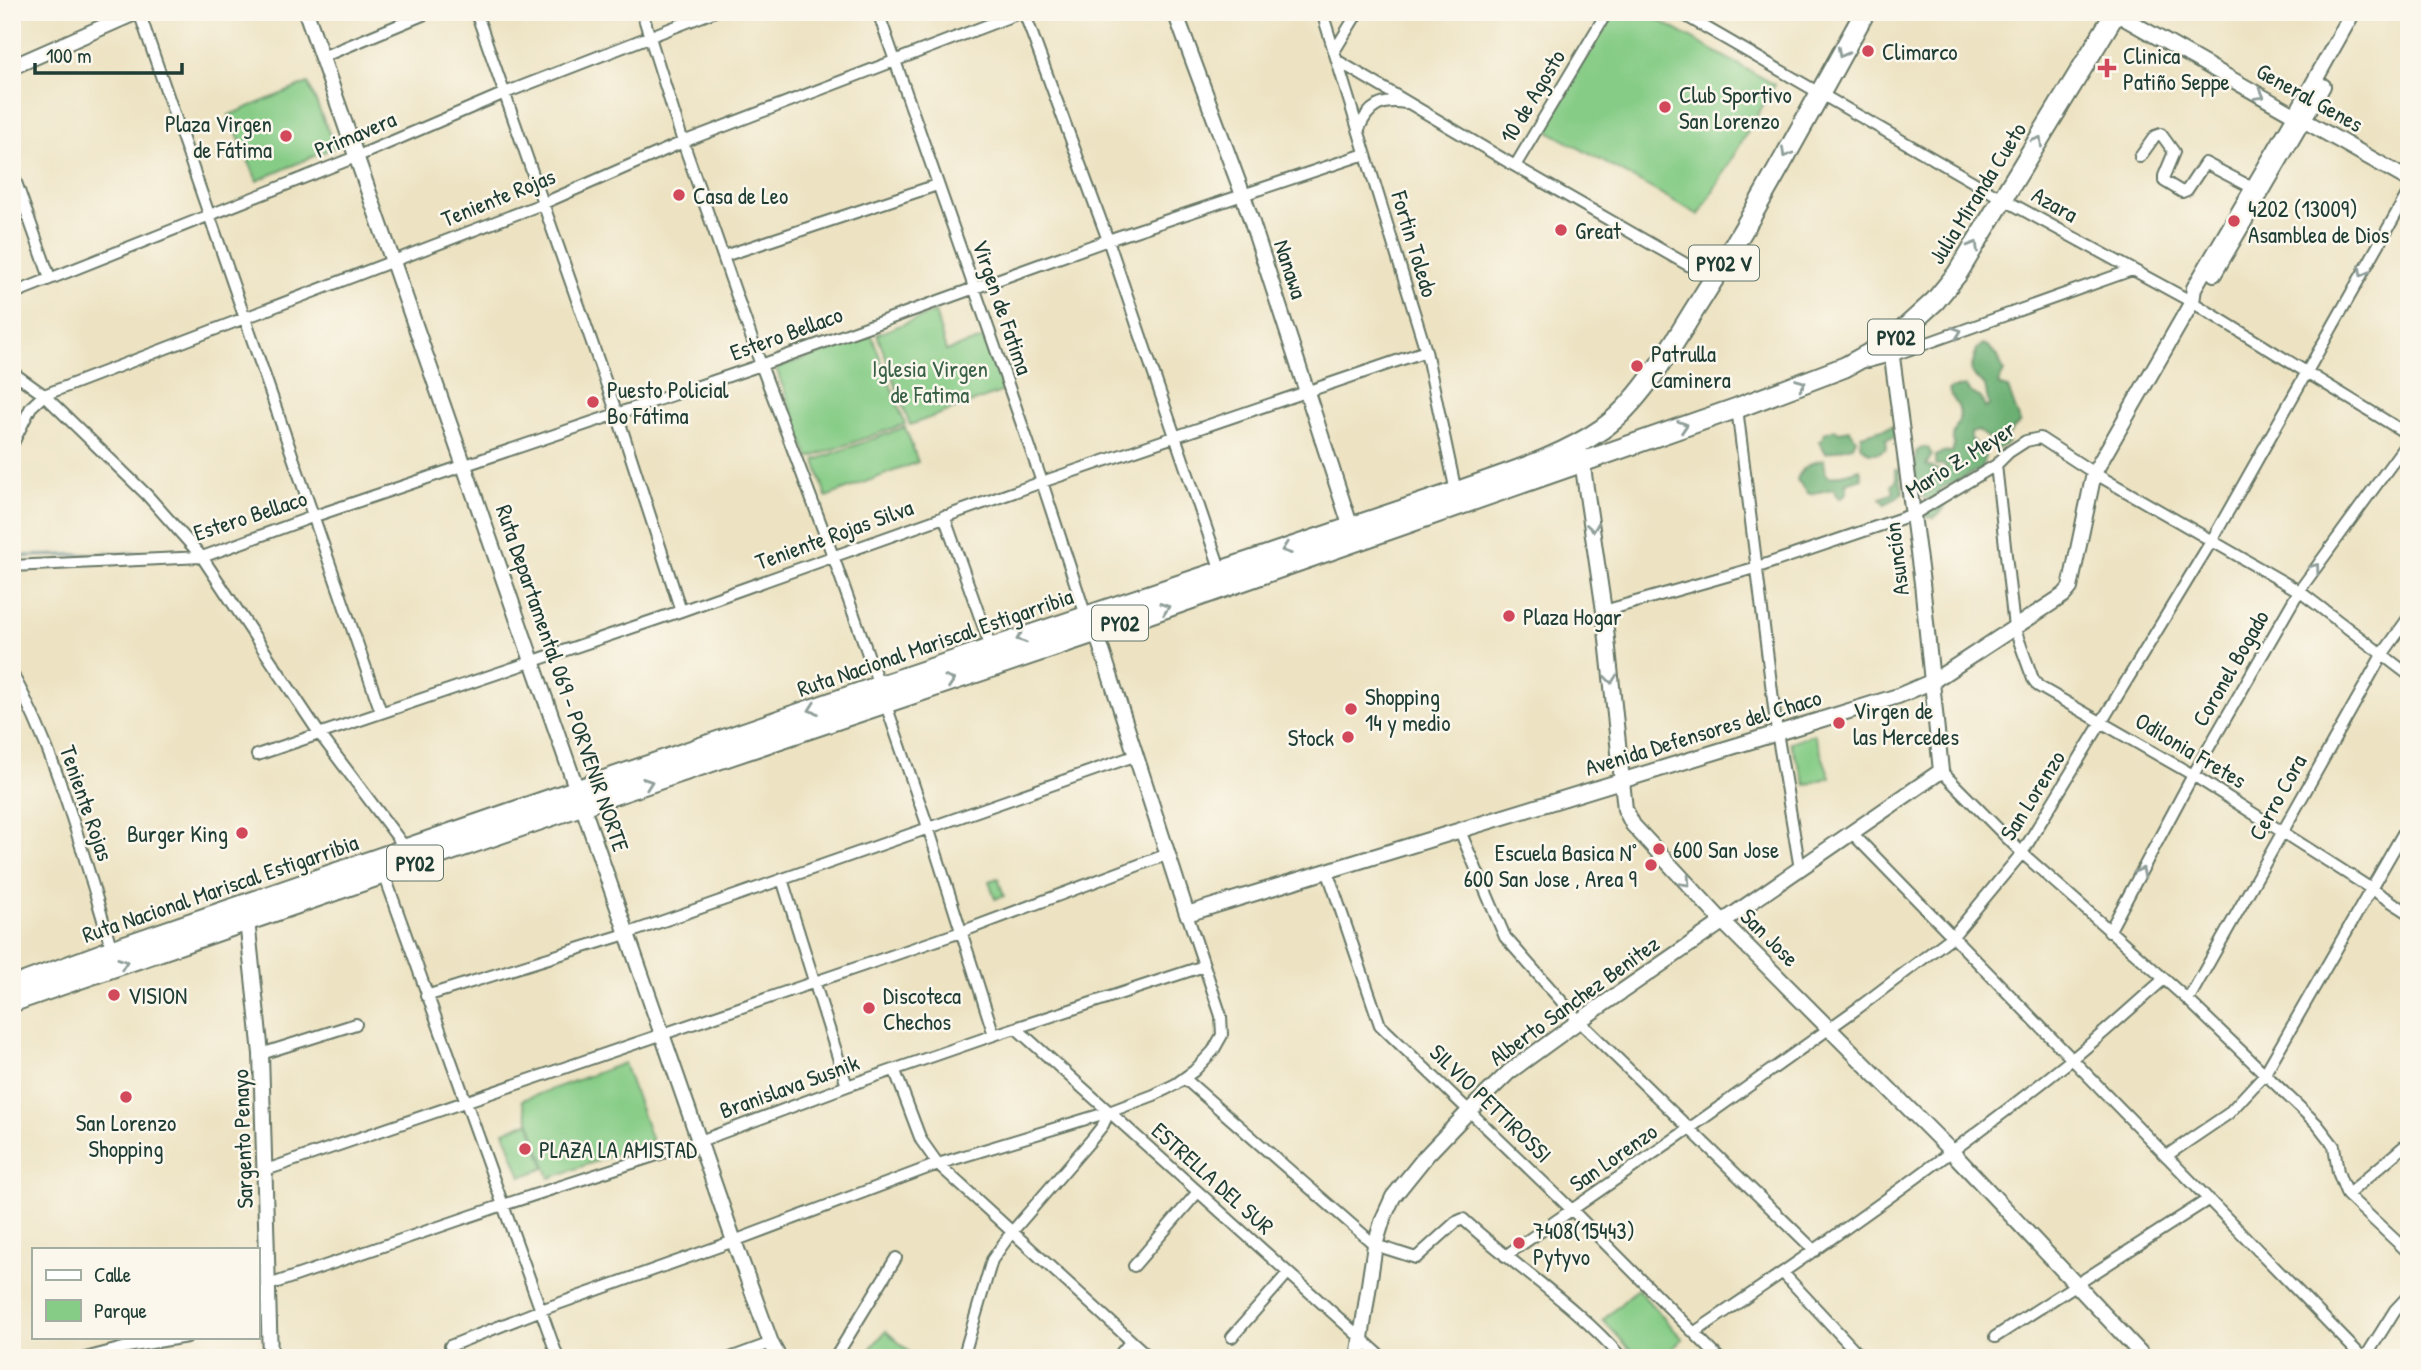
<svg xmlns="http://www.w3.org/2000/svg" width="2421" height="1370" viewBox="0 0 2421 1370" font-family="'Patrick Hand',sans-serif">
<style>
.green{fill:#86cc86;stroke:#52845d;stroke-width:2}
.forest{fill:#6cb073;stroke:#467654;stroke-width:2}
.water{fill:#48aac7;stroke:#34747e;stroke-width:2}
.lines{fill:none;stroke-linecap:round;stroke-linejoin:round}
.street-casing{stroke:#677766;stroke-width:14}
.secondary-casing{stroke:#677766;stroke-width:18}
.highway-casing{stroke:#677766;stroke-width:23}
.street{stroke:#fff;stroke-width:10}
.secondary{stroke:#fff;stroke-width:14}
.highway{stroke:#fff;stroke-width:19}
.oneway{stroke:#8f9e9a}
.poi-dot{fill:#d1495b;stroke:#fbf7ec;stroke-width:2.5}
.labels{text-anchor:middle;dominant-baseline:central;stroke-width:5;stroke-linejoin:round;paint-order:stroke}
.shield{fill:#fbf7ec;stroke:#61756b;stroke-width:2}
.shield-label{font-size:21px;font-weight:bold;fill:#1f3d34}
.poi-label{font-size:23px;fill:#1f3d34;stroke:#fbf7ec;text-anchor:start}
.street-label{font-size:23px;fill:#1f3d34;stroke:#fbf7ec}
.park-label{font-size:23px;fill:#396148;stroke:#fbf7ec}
</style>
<rect width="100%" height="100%" fill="#fbf7ec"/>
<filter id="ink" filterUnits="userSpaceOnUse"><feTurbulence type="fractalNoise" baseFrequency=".0143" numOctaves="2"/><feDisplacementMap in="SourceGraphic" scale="14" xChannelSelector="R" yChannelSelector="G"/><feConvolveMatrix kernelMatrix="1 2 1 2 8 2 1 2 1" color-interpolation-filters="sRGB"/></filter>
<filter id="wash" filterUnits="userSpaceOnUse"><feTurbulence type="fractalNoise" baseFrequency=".00686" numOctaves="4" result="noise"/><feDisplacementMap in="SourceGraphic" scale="28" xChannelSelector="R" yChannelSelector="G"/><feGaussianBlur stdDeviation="1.57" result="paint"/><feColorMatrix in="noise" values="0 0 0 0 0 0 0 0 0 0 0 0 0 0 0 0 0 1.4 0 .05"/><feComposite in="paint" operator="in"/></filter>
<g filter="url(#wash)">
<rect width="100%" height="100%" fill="#ede3c3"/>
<!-- green -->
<path class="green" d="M1611 12H1644L1775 85 1699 215 1543 128Z
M308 83 335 147 257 181 229 115Z
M935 312 946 351 985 338 1004 391 910 425 877 334Z
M872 336 905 424 809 458 776 368Z
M905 427 918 462 826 497 815 460Z
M1814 734 1830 777 1806 785 1790 742Z
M998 878 1004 896 995 899 989 881Z
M624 1063 652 1141 550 1178 522 1100Z
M529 1122 545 1168 521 1177 504 1131Z
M1637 1289 1683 1339 1662 1358H1638L1603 1320Z
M886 1331 916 1358H862Z"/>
<!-- forest -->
<path class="forest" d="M1983 344C1993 347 2001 362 2004 372L1998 383 2000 386 2008 388 2020 422 2008 435V443L1996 450 1989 439 1978 431 1971 433V439L1985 456 1981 469 1940 489 1935 497 1946 502 1943 510 1934 518 1926 517 1925 513 1931 500 1923 497 1915 481 1916 452 1923 447 1928 448 1932 455 1926 465 1940 471 1947 468 1944 465H1935V456L1943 452H1952C1956 445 1952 443 1953 436 1955 426 1962 420 1959 409 1957 401 1950 398 1949 389L1965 386 1970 392 1981 398 1985 408 1989 406 1985 386 1976 378 1971 370 1977 349Z
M1893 426 1897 437 1886 440 1887 448 1878 453H1869L1860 445 1861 435Z
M1835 429 1839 432 1850 430 1856 439 1853 446 1826 453 1819 441 1822 440 1824 433Z
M1824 459 1826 475 1831 477 1860 469 1862 478 1846 483 1847 492 1841 498 1838 497 1834 489 1809 494 1797 480C1800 468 1812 462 1824 459Z
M1895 469H1899L1903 492 1897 498 1885 504 1881 498 1894 493 1892 484 1897 480Z"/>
<!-- water -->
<path class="water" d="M190 551V552L12 557V556Z"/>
</g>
<g filter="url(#ink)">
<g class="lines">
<defs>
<path id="street" d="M139 12 381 712
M476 12 617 414 681 611
M642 12 683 142 761 365 833 556 885 702 928 827 994 1035
M878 12 1042 482 1086 616
M1024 12 1108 240 1221 571
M1322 12 1426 351 1456 492
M1679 12 2003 199 2192 302 2409 435
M1335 50 1358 12
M322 57 430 12
M1338 61 1515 166 1714 280
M1359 129C1368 106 1382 99 1406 103
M2140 157 2155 136 2161 134 2174 152 2164 176V181L2182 192 2187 190 2205 163 2253 188
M1515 166 1607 12
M12 171 50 278
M724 256 937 185
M12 294 358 156 505 93 713 12
M1868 362 1891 356 2132 270
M12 372 44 395 147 495 202 557 319 733 407 850
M1737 408 1777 732 1800 869
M12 445 31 407 44 395 542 204 683 142 1022 12
M1996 465 2014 627 2033 679 2038 686 2193 775 2409 913
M944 516 991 648
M12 566 202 557 312 517 761 365 1108 240 1365 154
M1604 611 1758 567 1914 514 1996 465 2009 452 2026 441 2040 438 2094 473 2299 591 2409 675
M12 673C59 759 84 857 112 950
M257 755 681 611 1042 482 1426 351
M1941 771 2022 853 2188 1000 2317 1124 2334 1146 2338 1172 2347 1195 2409 1253
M1460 831 1505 937 1579 1021 1815 1251
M1852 833 2363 1358
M1327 870 1380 1025 1573 1211 1719 1358
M384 874 558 1358
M782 879 847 1086
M2109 932 2193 775 2299 591 2409 440
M426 996 626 934 1137 755
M2188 1000 2382 655 2409 617
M1016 1028 1383 1358
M261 1054 356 1024
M895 1071 921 1140 938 1164 1150 1358
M1184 1078 1375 1245 1416 1258 1456 1222 1463 1219C1515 1267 1575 1304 1622 1358
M2166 1156 2228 1114 2264 1075 2409 823
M266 1170 961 932 1168 854
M2347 1195 2409 1142
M1505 1256 1690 1128 1858 1008 1953 936 2022 853 2212 540 2409 191
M1134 1266 1197 1193
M1783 1273 1862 1358
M269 1285 497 1207 700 1141 847 1086 994 1035 1204 966
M1695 1332C1823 1246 1950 1156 2071 1060 2103 1034 2133 1006 2164 979
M1232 1337 1288 1273
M1995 1337 2209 1199
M450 1346 541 1310 734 1241 938 1164 1109 1112 1154 1095 1176 1084 1194 1071 1213 1051 1222 1035 1221 1016 1187 914
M85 1358 127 1347 187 1337
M730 1358 771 1343
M835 1358 896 1258
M963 1358 992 1260 1011 1233 1092 1139 1103 1125 1109 1112
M1117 1358 1131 1341
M2365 1358 2395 1310 2409 1295"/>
<path id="secondary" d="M306 12 734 1241 771 1343 779 1358
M1175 12 1243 195 1353 534
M2115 13 2409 180
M12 67 137 12
M2214 274 2323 86
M1581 454 1604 611 1625 809 1633 825 1723 922 1951 1151 2145 1358
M1096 632 1187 914 1898 696 1933 681 2064 595 2070 588 2094 473 2192 302 2194 288 2295 116 2353 12
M244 913 247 920 261 1054 270 1358
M1358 1358 1375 1245 1383 1219 1393 1197 1426 1156 1468 1112 1509 1072 1579 1021 1941 771 1922 583 1890 342"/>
<path id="highway" d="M12 987 112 950 879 686 1456 492C1505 474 1559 459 1602 429 1640 402 1669 351 1693 312 1755 215 1809 113 1865 12
M12 1002 583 805 1096 632 1737 408 1845 367 1890 342 1935 301 1957 274 2116 12"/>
</defs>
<!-- street casing -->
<use href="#street" class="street-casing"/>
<!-- secondary casing -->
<use href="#secondary" class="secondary-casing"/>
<!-- highway casing -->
<use href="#highway" class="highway-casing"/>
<!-- street -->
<use href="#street" class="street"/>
<!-- secondary -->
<use href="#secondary" class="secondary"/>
<!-- highway -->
<use href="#highway" class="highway"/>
</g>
<!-- one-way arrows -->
<defs><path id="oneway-chevron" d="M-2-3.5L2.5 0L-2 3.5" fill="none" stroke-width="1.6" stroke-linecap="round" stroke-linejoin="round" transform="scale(1.75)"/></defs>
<g class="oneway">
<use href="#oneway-chevron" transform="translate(1842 53) rotate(119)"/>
<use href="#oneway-chevron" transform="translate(2260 95) rotate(30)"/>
<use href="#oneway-chevron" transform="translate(2038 141) rotate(-59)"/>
<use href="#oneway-chevron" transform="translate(1786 153) rotate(120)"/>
<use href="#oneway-chevron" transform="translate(1974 246) rotate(-59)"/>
<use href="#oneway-chevron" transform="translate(2363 272) rotate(119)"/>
<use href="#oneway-chevron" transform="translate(1957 332) rotate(-20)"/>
<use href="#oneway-chevron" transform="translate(1801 384) rotate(-21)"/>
<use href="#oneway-chevron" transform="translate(1683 426) rotate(-18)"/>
<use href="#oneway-chevron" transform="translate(1593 527) rotate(82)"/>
<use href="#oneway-chevron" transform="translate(1286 549) rotate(161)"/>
<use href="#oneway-chevron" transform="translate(2315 568) rotate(-54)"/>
<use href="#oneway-chevron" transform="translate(1165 608) rotate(-19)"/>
<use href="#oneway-chevron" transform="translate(1021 638) rotate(161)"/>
<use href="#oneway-chevron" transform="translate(1611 679) rotate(84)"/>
<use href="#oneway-chevron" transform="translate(950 681) rotate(-18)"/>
<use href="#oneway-chevron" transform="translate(813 709) rotate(161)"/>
<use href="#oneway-chevron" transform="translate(648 783) rotate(-19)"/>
<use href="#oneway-chevron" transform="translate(2141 872) rotate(-62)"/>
<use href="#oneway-chevron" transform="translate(1686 882) rotate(47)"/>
<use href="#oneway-chevron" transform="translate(123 963) rotate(-19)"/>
</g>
</g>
<!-- markers -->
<g class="poi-dot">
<circle cx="1868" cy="51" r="7"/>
<path d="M2103.5 57.5h7v7h7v7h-7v7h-7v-7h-7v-7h7z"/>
<circle cx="1665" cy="107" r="7"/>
<circle cx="286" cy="136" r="7"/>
<circle cx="679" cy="195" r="7"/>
<circle cx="2234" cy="221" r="7"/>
<circle cx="1561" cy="230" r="7"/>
<circle cx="1637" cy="366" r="7"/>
<circle cx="593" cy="402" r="7"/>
<circle cx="1509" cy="616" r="7"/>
<circle cx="1351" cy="709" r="7"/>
<circle cx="1839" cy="723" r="7"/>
<circle cx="1348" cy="737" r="7"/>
<circle cx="242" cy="833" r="7"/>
<circle cx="1659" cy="849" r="7"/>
<circle cx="1651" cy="865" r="7"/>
<circle cx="114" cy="995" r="7"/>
<circle cx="869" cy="1008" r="7"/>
<circle cx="126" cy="1097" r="7"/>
<circle cx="525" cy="1149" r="7"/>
<circle cx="1519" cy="1243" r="7"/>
</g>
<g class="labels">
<!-- shield labels -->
<g class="shield">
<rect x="1689" y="245.5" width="70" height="35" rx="5"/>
<rect x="1868" y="319.5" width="56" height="35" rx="5"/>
<rect x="1092" y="605.5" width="56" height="35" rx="5"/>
<rect x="387" y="845.5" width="56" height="35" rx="5"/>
</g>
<g class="shield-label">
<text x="1724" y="263">PY02 V</text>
<text x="1896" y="337">PY02</text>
<text x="1120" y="623">PY02</text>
<text x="415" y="863">PY02</text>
</g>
<!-- poi labels -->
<g class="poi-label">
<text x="1882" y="51">Climarco</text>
<text x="2123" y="55">Clinica<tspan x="2123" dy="26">Patiño Seppe</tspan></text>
<text x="1679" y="94">Club Sportivo<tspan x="1679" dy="26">San Lorenzo</tspan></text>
<text x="272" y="123" text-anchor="end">Plaza Virgen<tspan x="272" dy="26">de Fátima</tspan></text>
<text x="693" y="195">Casa de Leo</text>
<text x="2248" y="208">4202 (13009)<tspan x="2248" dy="26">Asamblea de Dios</tspan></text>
<text x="1575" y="230">Great</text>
<text x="1651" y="353">Patrulla<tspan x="1651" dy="26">Caminera</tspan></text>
<text x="607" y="389">Puesto Policial<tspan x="607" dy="26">Bo Fátima</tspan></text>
<text x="1523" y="616">Plaza Hogar</text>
<text x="1365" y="696">Shopping<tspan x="1365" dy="26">14 y medio</tspan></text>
<text x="1853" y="710">Virgen de<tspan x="1853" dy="26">las Mercedes</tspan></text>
<text x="1334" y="737" text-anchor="end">Stock</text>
<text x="228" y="833" text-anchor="end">Burger King</text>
<text x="1673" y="849">600 San Jose</text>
<text x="1637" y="852" text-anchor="end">Escuela Basica N°<tspan x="1637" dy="26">600 San Jose , Area 9</tspan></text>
<text x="128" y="995">VISION</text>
<text x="883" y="995">Discoteca<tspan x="883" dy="26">Chechos</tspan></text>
<text x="126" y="1122" text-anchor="middle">San Lorenzo<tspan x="126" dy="26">Shopping</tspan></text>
<text x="539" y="1149">PLAZA LA AMISTAD</text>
<text x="1533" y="1230">7408(15443)<tspan x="1533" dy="26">Pytyvo</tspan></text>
</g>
<!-- street labels -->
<g class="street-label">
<text transform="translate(1532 96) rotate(-59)">10 de Agosto</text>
<text transform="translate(2310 97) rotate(29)">General Genes</text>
<text transform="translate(355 134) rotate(-23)">Primavera</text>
<text transform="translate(1977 193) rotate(-58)">Julia Miranda Cueto</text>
<text transform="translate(498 197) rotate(-22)">Teniente Rojas</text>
<text transform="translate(2055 204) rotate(29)">Azara</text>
<text transform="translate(1415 244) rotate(73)">Fortin Toledo</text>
<text transform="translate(1291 269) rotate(72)">Nanawa</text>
<text transform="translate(1003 307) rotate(71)">Virgen de Fatima</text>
<text transform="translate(786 333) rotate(-20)">Estero Bellaco</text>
<text transform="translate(1960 459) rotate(-32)">Mario Z. Meyer</text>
<text transform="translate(250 515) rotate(-18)">Estero Bellaco</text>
<text transform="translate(834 534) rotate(-20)">Teniente Rojas Silva</text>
<text transform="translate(1896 559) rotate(-97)">Asunción</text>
<text transform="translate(935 642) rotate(-19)">Ruta Nacional Mariscal Estigarribia</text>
<text transform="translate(2230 668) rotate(-60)">Coronel Bogado</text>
<text transform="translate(563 678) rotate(71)">Ruta Departamental 069 - PORVENIR NORTE</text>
<text transform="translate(1703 732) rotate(-17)">Avenida Defensores del Chaco</text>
<text transform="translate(2191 750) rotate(31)">Odilonia Fretes</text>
<text transform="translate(2032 795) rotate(-58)">San Lorenzo</text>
<text transform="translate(2277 797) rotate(-61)">Cerro Cora</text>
<text transform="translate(87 803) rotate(71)">Teniente Rojas</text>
<text transform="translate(220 888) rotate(-19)">Ruta Nacional Mariscal Estigarribia</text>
<text transform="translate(1770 937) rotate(45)">San Jose</text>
<text transform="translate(1574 1000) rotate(-36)">Alberto Sanchez Benitez</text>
<text transform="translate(789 1086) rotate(-20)">Branislava Susnik</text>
<text transform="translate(1491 1103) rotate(44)">SILVIO PETTIROSSI</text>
<text transform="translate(242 1139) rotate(-92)">Sargento Penayo</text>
<text transform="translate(1613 1157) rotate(-35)">San Lorenzo</text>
<text transform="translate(1213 1178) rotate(42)">ESTRELLA DEL SUR</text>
</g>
<!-- park labels -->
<g class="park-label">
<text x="930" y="368">Iglesia Virgen<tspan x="930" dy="26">de Fatima</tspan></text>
</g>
</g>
<!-- margin -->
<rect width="2421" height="1370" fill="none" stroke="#fbf7ec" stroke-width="42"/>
<!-- legend -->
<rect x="32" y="1248" width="228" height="91" fill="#fbf7ec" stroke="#a3ada2" stroke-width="2"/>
<rect x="46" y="1270" width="35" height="10" fill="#ffffff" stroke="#a3ada2" stroke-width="2"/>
<text x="94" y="1282" font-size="21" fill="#1f3d34">Calle</text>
<rect x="46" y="1300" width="35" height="21" fill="#86cc86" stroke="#a3ada2" stroke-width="2"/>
<text x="94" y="1318" font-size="21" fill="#1f3d34">Parque</text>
<!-- scale -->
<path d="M35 63v10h147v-10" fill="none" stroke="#1f3d34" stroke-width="3.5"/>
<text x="46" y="63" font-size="21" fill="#1f3d34" stroke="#fbf7ec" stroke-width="5" paint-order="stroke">100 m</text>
</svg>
